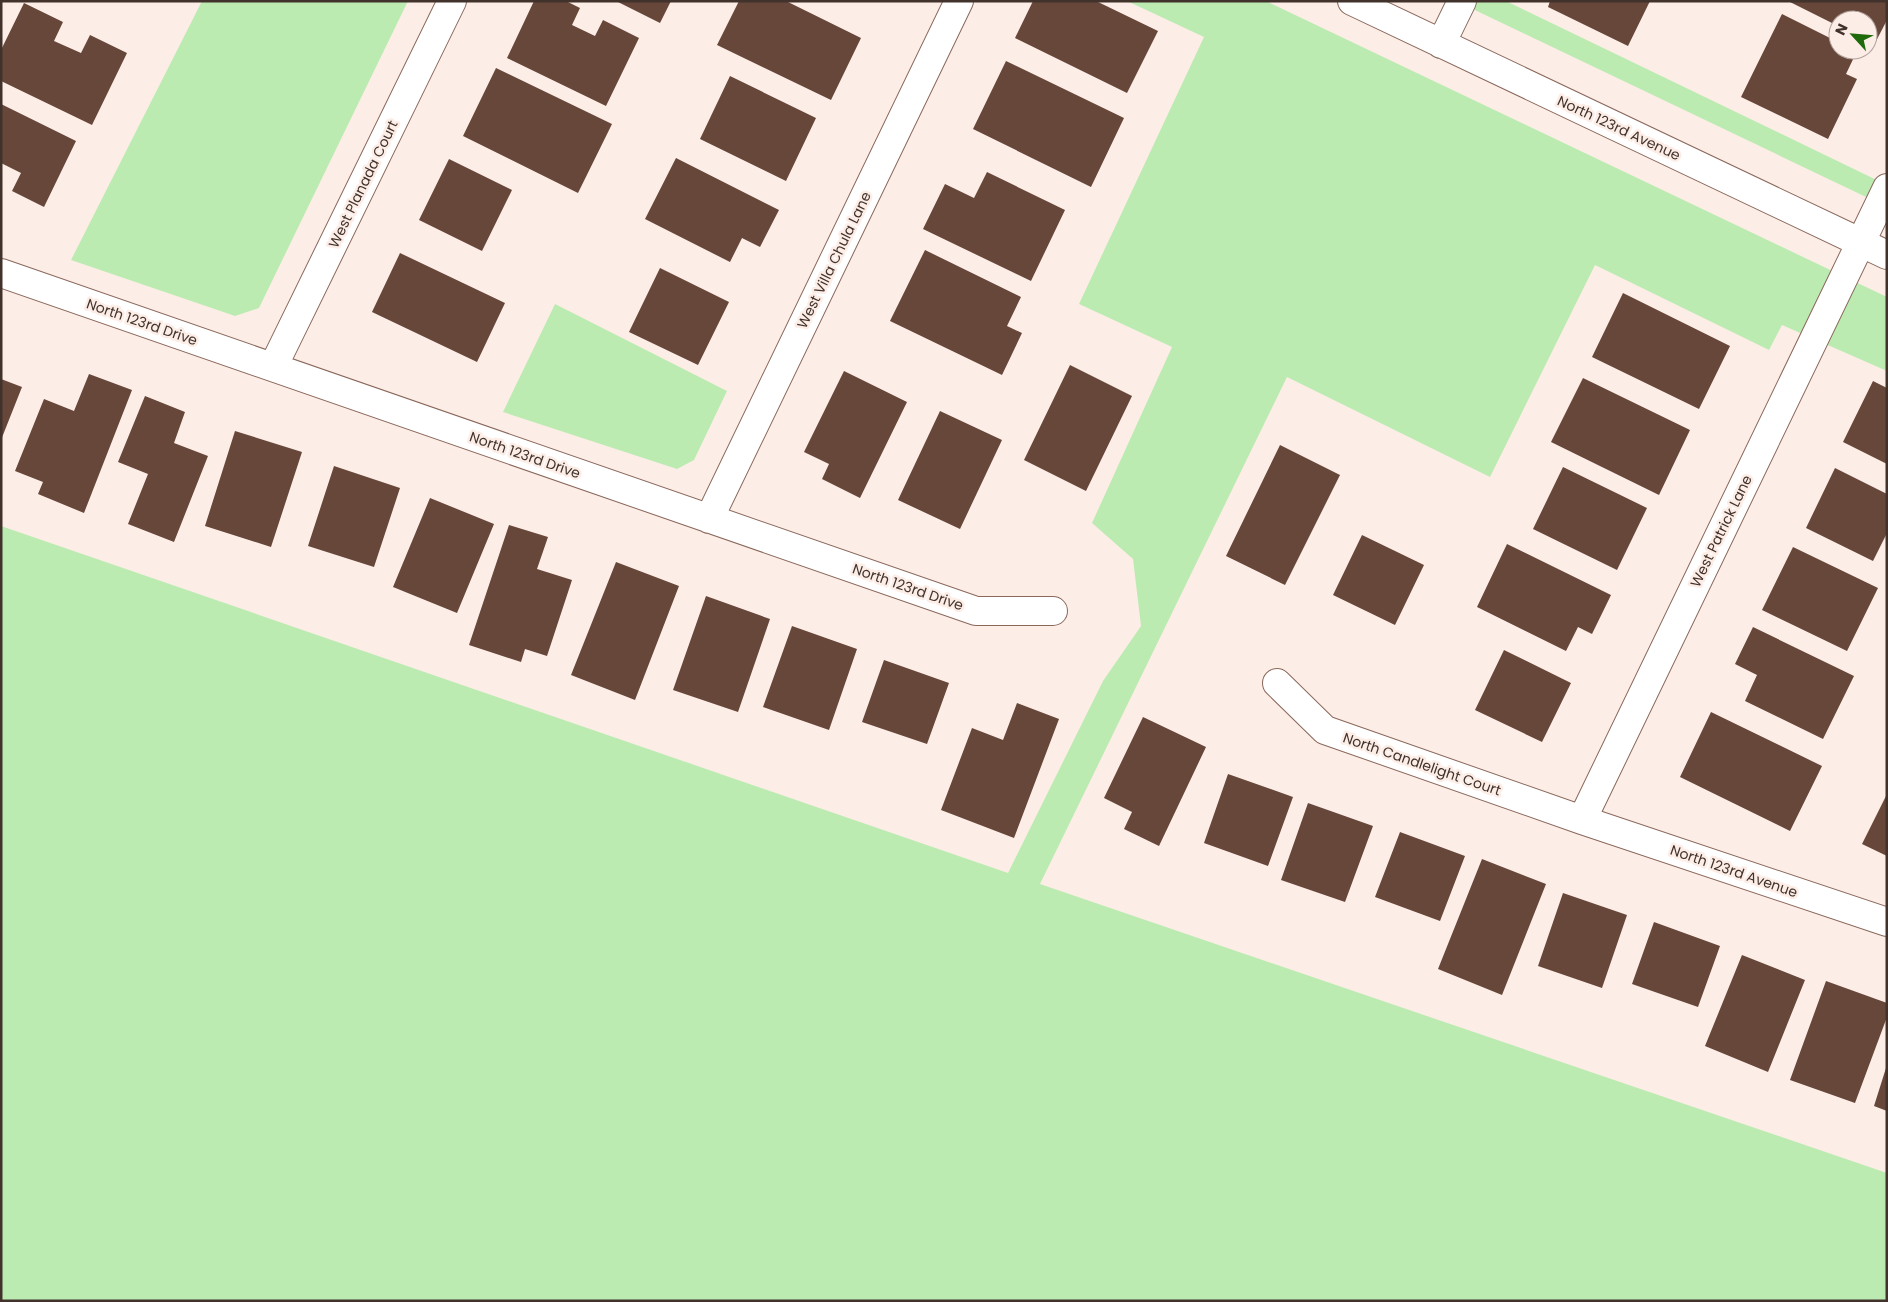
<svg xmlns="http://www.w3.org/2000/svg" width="1888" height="1302" viewBox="0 0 1888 1302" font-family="Poppins,sans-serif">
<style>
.green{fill:#bcebb2}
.building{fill:#66473a}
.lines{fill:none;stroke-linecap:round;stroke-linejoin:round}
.minor-casing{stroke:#89685b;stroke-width:30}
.minor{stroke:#fff;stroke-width:28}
.labels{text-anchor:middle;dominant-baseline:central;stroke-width:5;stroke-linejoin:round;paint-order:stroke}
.street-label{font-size:14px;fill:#41322c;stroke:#fdede7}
</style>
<rect width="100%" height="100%" fill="#fdede7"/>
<!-- green -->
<path class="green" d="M202 1H408L259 308 235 316 71 260Z
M1127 1H1266L1887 297V371L1782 325 1769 350 1595 265 1490 477 1287 377 1040 884 1887 1173V1301H1V526L1008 873 1103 681 1141 626 1133 559 1092 523 1172 347 1079 304 1204 37Z
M1456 1H1506L1887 185V207Z
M555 304 727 391 694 460 677 469 503 412Z"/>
<!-- building -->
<path class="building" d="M534 1H566L580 8 572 25 595 36 603 20 639 38 606 106 507 58Z
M616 1H671L660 23Z
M739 1H786L861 38 831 100 717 45Z
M1033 1H1096L1158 31 1127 93 1015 38Z
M1550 1H1650L1628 46 1548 7Z
M1788 1H1887V20L1874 45 1868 41V20H1838V26Z
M24 3 63 22 54 41 81 53 90 35 127 53 92 125 1 81V50Z
M1782 14 1838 42V50L1857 51 1846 74 1857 79 1828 139 1741 97Z
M1006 61 1124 118 1091 187 973 129Z
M496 68 612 124 578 193 463 136Z
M730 76 816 118 786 181 700 139Z
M1 104 76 141 44 207 12 191 21 173 1 163Z
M676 158 779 210 760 247 742 238 730 262 645 219Z
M449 159 512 190 482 251 419 220Z
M987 172 1065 210 1031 281 923 229 945 184 974 198Z
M925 250 1021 297 1007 326 1022 333 1002 375 890 321Z
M400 253 505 303 477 362 372 312Z
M660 268 729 302 698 365 629 332Z
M1623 293 1730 346 1699 409 1592 357Z
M1070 365 1132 396 1086 491 1024 460Z
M844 371 907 402 860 498 822 479 829 464 804 452Z
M89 374 132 390 84 513 38 494 43 482 15 471 44 399 74 411Z
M1583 378 1690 430 1659 495 1551 442Z
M1 379 22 387 1 440Z
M1873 381 1887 388V464L1843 442Z
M145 396 185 412 174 443 208 456 174 542 128 524 148 474 118 462Z
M940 411 1002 440 960 529 898 500Z
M235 431 302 452 271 547 205 526Z
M1280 445 1340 475 1285 585 1226 556Z
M334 466 400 488 374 567 308 546Z
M1563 467 1647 508 1617 570 1533 529Z
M1835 468 1887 494V533L1873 561 1806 528Z
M430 498 494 524 457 613 393 587Z
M509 525 548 537 537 569 572 580 547 656 525 649 521 662 469 645Z
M1362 535 1424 565 1395 625 1333 595Z
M1507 544 1611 595 1592 634 1578 627 1566 651 1477 607Z
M1793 547 1878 588 1847 651 1762 610Z
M616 562 679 586 635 700 571 675Z
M706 596 770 619 738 712 673 690Z
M792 626 857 649 829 730 763 707Z
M1753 627 1854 676 1823 739 1745 701 1757 675 1735 664Z
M1504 650 1571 683 1542 742 1475 710Z
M884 660 949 683 927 744 862 722Z
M1017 703 1059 719 1014 838 941 810 972 728 1003 740Z
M1711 712 1822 766 1790 831 1680 777Z
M1143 717 1206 747 1159 846 1124 829 1132 812 1104 798Z
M1228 774 1293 797 1268 866 1204 843Z
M1887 794V856L1862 844Z
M1308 803 1373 826 1345 902 1281 880Z
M1400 832 1465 856 1440 921 1375 897Z
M1482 859 1546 884 1502 995 1438 969Z
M1563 893 1627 915 1602 988 1538 966Z
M1654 922 1720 946 1698 1007 1632 984Z
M1742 955 1805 980 1768 1072 1705 1046Z
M1826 981 1887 1003V1017L1855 1103 1790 1080Z
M1886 1068H1887V1111L1874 1106Z"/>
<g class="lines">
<defs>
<path id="minor" d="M1352 1 1887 255
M1441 44 1462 1
M1 273 976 611H1053
M273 367 452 1
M709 519 959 1
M1277 683 1325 730 1582 820 1887 922
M1582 820 1887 188"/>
</defs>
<!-- minor casing -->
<use href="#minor" class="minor-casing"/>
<!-- minor -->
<use href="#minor" class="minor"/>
</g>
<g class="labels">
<!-- street labels -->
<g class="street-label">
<text transform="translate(1619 128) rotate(25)">North 123rd Avenue</text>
<text transform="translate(363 184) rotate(-64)">West Planada Court</text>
<text transform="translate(834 260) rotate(-64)">West Villa Chula Lane</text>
<text transform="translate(142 322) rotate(19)">North 123rd Drive</text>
<text transform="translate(525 455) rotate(19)">North 123rd Drive</text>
<text transform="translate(1721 531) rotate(-64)">West Patrick Lane</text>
<text transform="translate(908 587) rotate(19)">North 123rd Drive</text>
<text transform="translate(1422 764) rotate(19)">North Candlelight Court</text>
<text transform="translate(1734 871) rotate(19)">North 123rd Avenue</text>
</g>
</g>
<!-- border -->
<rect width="1888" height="1302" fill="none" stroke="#41322c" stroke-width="5"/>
<!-- north arrow -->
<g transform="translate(1853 35) rotate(296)"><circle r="24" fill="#fdede7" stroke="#b2a29c"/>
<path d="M0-4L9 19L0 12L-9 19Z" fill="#1f6a0a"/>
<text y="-8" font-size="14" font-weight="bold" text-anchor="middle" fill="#41322c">N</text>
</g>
</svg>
